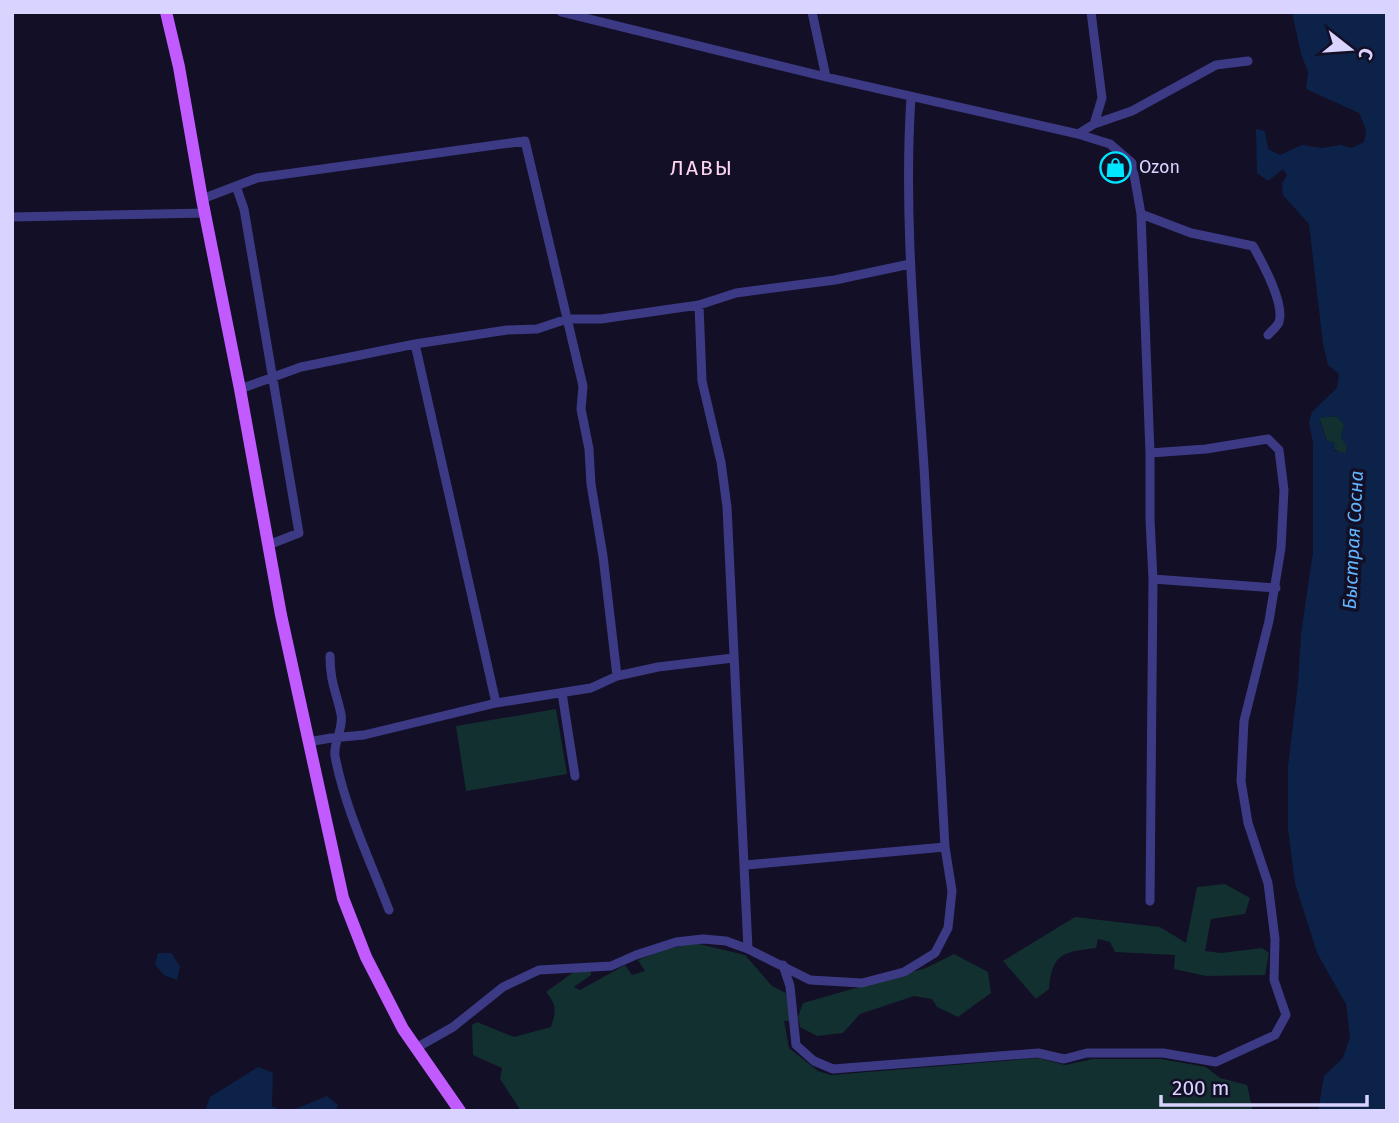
<svg xmlns="http://www.w3.org/2000/svg" width="1399" height="1123" viewBox="0 0 1399 1123" font-family="'Fira Sans',sans-serif">
<style>
.green{fill:#12302f}
.water{fill:#0c2248;fill-rule:evenodd}
.lines{fill:none;stroke-linecap:round;stroke-linejoin:round}
.minor{stroke:#3d3a85;stroke-width:9}
.major{stroke:#c25bff;stroke-width:12}
.labels{text-anchor:middle;dominant-baseline:central;stroke-width:7;stroke-linejoin:round;paint-order:stroke}
.poi-label{font-size:18px;fill:#d9d4ff;stroke:#130f26;text-anchor:start}
.water-label{font-size:19px;font-style:italic;fill:#62b6ff;stroke:#130f26}
.quarter-label{font-size:21px;letter-spacing:2px;fill:#ffd6f0;stroke:#130f26}
</style>
<rect width="100%" height="100%" fill="#130f26"/>
<!-- green -->
<path class="green" d="M1336 416 1344 424 1341 438 1347 445 1346 454C1324 449 1327 436 1319 418Z
M556 709 567 774 466 791 456 726Z
M1225 884 1250 898 1245 914 1211 919 1205 951 1221 953 1262 948 1269 953 1265 975 1206 976 1174 969 1175 955 1115 952 1110 942 1098 939 1096 948C1063 952 1052 953 1049 989L1036 999 1003 961 1075 917 1160 927 1186 943 1197 887Z
M695 943 745 955 772 986 786 993 790 1021H784L789 1048 818 1071 831 1075 1038 1058 1065 1065 1093 1059H1161L1206 1067 1220 1078 1247 1085 1253 1111H521L500 1079 502 1068 473 1055 472 1025 477 1022 514 1037 551 1027C556 1011 557 1005 546 992L575 971H591V975L574 987 580 990 625 965 632 975 645 971 638 960 667 949Z
M954 954 988 972 991 993 958 1017 937 1007 932 999 914 996 860 1014 843 1033 817 1036 800 1027 798 1017 803 1003 926 968Z"/>
<!-- water -->
<path class="water" d="M1292 12H1387V1111H1318L1324 1076 1343 1058 1350 1037 1346 1004 1317 953 1295 883 1288 829V767L1298 683 1301 634 1313 552V443L1309 422 1312 412 1337 388 1339 374 1328 365 1323 344 1309 224 1283 195 1282 184 1287 175 1283 169 1268 181 1257 173 1256 129 1265 131 1268 149 1280 155 1302 145 1322 148 1340 145 1352 148 1364 142 1366 130 1359 113 1306 89 1308 72 1301 54ZM1336 416 1344 424 1341 438 1347 445 1346 453 1335 451 1334 442 1327 441 1319 418Z
M158 953H171L180 966 177 980 164 975 155 965Z
M258 1067 273 1073 272 1106 282 1111H205L210 1097Z
M327 1096 338 1105 335 1111H290Z"/>
<g class="lines">
<!-- minor -->
<path class="minor" d="M561 12 826 77 1078 134 1110 144 1132 163 1141 214 1150 453V519L1153 579 1150 901
M812 12 826 77
M1091 12 1102 98 1094 124
M1078 134 1094 124 1132 111 1216 65 1248 61
M236 186 244 209 299 533 268 545
M202 199 257 178 525 141 583 386 581 409 589 449 591 484 603 556 617 676
M1141 214 1191 233 1253 246C1262 262 1285 303 1279 322 1277 327 1271 331 1268 335
M12 217 205 213
M699 305 702 381 721 462 727 507 748 949
M415 344 496 703
M240 389 301 367 415 344 507 330 537 329 567 319H601L699 305 736 293 835 280 910 264
M1153 579 1276 588
M330 656C330 682 336 691 341 714 344 729 333 742 335 756 345 809 370 860 389 910
M562 693 575 776
M308 742 331 738 364 735 496 703 591 688 617 676 658 667 733 658
M746 865 945 847
M783 965 790 986 796 1045 814 1061 833 1069 1038 1053 1064 1059 1087 1053H1163L1216 1062 1275 1035 1286 1015 1274 980 1275 939 1268 883 1248 823 1241 781 1244 721 1269 621 1281 548 1284 490 1279 450 1268 439 1206 449 1150 453
M416 1048 453 1027 503 987 539 970 611 966 636 955 676 942 703 939 726 941 748 949 810 980 862 983 904 972 935 953 948 928 952 891 945 847C937 720 932 593 924 467 916 343 903 220 911 97"/>
<!-- major -->
<path class="major" d="M166 12 179 67 202 199 240 389 281 615 343 898 366 957 403 1029 460 1111"/>
</g>
<!-- icons -->
<defs>
<symbol id="shop-ring" viewBox="-11 -11 22 22"><circle r="9.5" fill="#130f26" stroke="#00e5ff" stroke-width="1.5"/><path d="M-5-2.5h2.3a2.7 3.5 0 0 1 5.4 0H5L5.5 6h-11ZM-1.5-2.5h3a1.5 2.3 0 0 0-3 0Z" fill="#00e5ff"/></symbol>
</defs>
<g fill-rule="evenodd">
<use href="#shop-ring" x="1098" y="150" width="35" height="35"/>
</g>
<g class="labels">
<!-- poi labels -->
<g class="poi-label">
<text x="1139" y="167">Ozon</text>
</g>
<!-- water labels -->
<g class="water-label">
<text transform="translate(1353 540) rotate(-87)">Быстрая Сосна</text>
</g>
<!-- quarter labels -->
<g class="quarter-label">
<text x="702" y="168">ЛАВЫ</text>
</g>
</g>
<!-- border -->
<rect width="1399" height="1123" fill="none" stroke="#d9d4ff" stroke-width="28"/>
<!-- north arrow -->
<g transform="translate(1350 49) rotate(107)" stroke="#130f26" stroke-width="5" paint-order="stroke">
<path d="M0-5L12 26L0 18L-12 26Z" fill="#d9d4ff"/>
<text y="-10" font-size="19" font-weight="bold" text-anchor="middle" fill="#d9d4ff">С</text>
</g>
<!-- scale -->
<path d="M1161 1095v10h206v-10" fill="none" stroke="#d9d4ff" stroke-width="3.5"/>
<text x="1172" y="1095" font-size="21" fill="#d9d4ff" stroke="#130f26" stroke-width="5" paint-order="stroke">200 m</text>
</svg>
